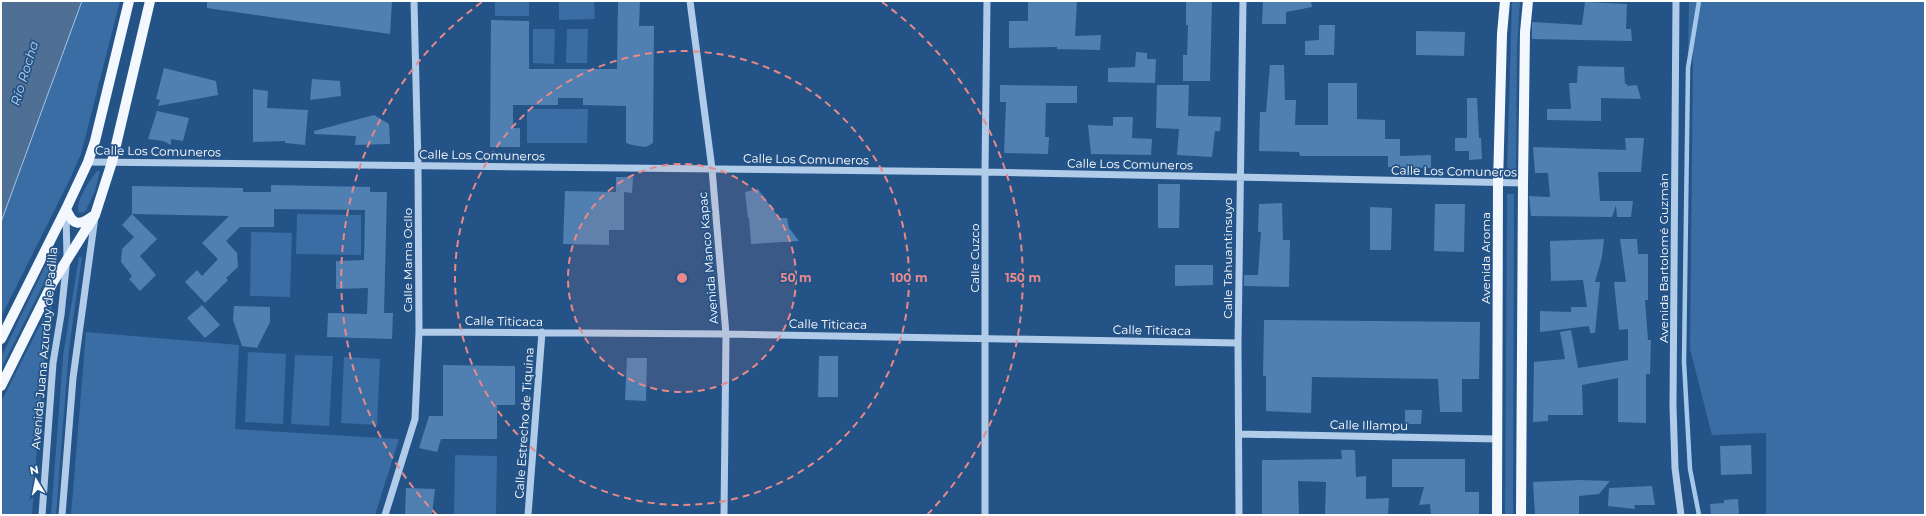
<svg xmlns="http://www.w3.org/2000/svg" width="1926" height="516" viewBox="0 0 1926 516" font-family="Montserrat,sans-serif">
<style>
.green{fill:#396da4}
.water{fill:#4f6f94;stroke:#a4c7ea}
.lines{fill:none;stroke-linecap:round;stroke-linejoin:round}
.stream{stroke:#a4c7ea;stroke-width:4.5}
.building{fill:#507fb1}
.minor{stroke:#b0cce9;stroke-width:7}
.major{stroke:#f3f7fe;stroke-width:10}
.ring{fill:none;stroke:#e88989;stroke-width:2;stroke-dasharray:7 5}
.labels{text-anchor:middle;dominant-baseline:central;stroke-width:3.5;stroke-linejoin:round;paint-order:stroke}
.street-label{font-size:12px;fill:#fff;stroke:#245387}
.water-label{font-size:13px;font-style:italic;fill:#bbd5f0;stroke:#245387}
.centre{fill:#e88989;stroke:#245387;stroke-width:2}
.ring-label{font-size:12px;text-anchor:middle;font-weight:bold;fill:#e88989;stroke:#245387;stroke-width:3.5;stroke-linejoin:round;paint-order:stroke}
</style>
<rect width="100%" height="100%" fill="#245387"/>
<!-- green -->
<path class="green" d="M82 1H120L81 154 70 179 1 317V222Z
M495 1H529V16H495Z
M559 1H594L595 19 559 20Z
M1512 1H1520L1517 49 1516 172 1507 173Z
M1689 1H1925V515H1766V433L1712 435 1690 349 1693 53 1688 59Z
M533 29H555L554 64 533 63Z
M567 29H588L587 63H566Z
M527 109H588L587 143H527Z
M97 171H100L95 191 85 212 79 213C74 202 91 179 97 171Z
M1507 194H1514L1513 515H1505Z
M297 214 361 215V255L296 254Z
M251 232 292 233 290 297 250 296Z
M54 248 60 251 1 369V357Z
M79 257H82L69 349 56 515H51L63 356Z
M53 299 43 369 32 515H1V402Z
M86 332 239 345 235 429 399 439 375 515H71Z
M248 352 286 354 283 424 245 422Z
M295 355 333 356 329 426 291 424Z
M344 357 380 359 377 425 341 423Z
M455 455 497 456 496 515H454Z"/>
<!-- water -->
<path class="water" d="M1 1H82L1 222Z"/>
<g class="lines">
<!-- stream -->
<path class="stream" d="M1699 1 1688 68 1684 362 1690 469 1699 515"/>
</g>
<!-- building -->
<path class="building" d="M207 1 392 2 390 34 207 8Z
M618 1H640L639 26H654L653 143 646 147 632 145 626 143V106L583 105V98H558V105H513V128H520V147H490L491 20 529 21V69H617Z
M1042 1H1077L1075 36 1101 35 1100 50 1057 49V47L1009 48V21H1028V2Z
M1186 1H1212L1210 81H1183V55H1187L1188 25H1186Z
M1263 1H1311L1312 7 1286 12V24H1262Z
M1585 2 1627 4 1626 29H1631L1632 41 1532 39V22L1582 25Z
M1319 25H1335L1334 55H1305V41L1319 40Z
M1416 31 1465 32 1464 56 1416 55Z
M1136 52 1147 53V59H1156L1155 83 1108 82V68L1135 67Z
M1270 65H1284L1285 100H1296L1295 125H1328V83H1357V119L1385 120V139H1400V156L1431 155V168L1388 167V156H1300L1299 152 1259 151 1260 112H1266Z
M1578 66 1624 67 1625 84H1627V86L1637 85 1641 99 1601 98V121L1547 120V109H1571L1569 83H1577Z
M164 68 216 81 218 95 158 106 160 100 156 99Z
M312 79 340 81 341 96 310 100Z
M1000 85 1077 86V103H1046L1045 137H1049L1048 154 1004 153 1006 102H1000Z
M1157 85H1189L1188 116 1221 117 1220 131H1215L1212 157 1177 155 1179 129 1156 128Z
M253 89 268 91 267 108 308 110 305 145 285 143V141L253 142Z
M1467 98H1477L1479 138H1481L1482 159 1469 160V151H1455V138H1467Z
M157 111 189 118 183 141 171 139V145L163 141 148 139Z
M374 115 389 124 390 144 355 145 356 136 314 134V131Z
M1113 117H1133L1132 138 1152 139 1151 155 1091 154 1088 125 1113 126Z
M1625 138H1644L1641 172H1598L1600 201H1633L1631 217H1617L1616 205 1612 217 1531 216 1529 196 1550 197 1548 173H1535L1533 147 1626 150Z
M616 177H633L632 193 624 192V230H609V245L563 244 565 191 616 192Z
M1158 184H1180L1179 228H1158Z
M271 185 370 187V192H387L384 313H393L392 339 327 337 328 313 367 314 368 288 336 289V261L364 260 365 210 274 209V227H240L226 241 237 253 238 267 226 278 228 280 205 303 185 282 197 270 202 276 218 259 202 243 229 216 132 214V186L243 188V192H271Z
M758 189 779 218H787L789 228 799 241 751 244 749 218H748L745 192Z
M1282 203 1283 240H1290L1289 287 1244 286V275H1258L1261 232H1258L1259 204Z
M1435 204H1465L1464 252 1434 251Z
M1370 207 1392 208 1391 250H1370Z
M132 214 157 239 140 256 156 275 140 291 129 279 132 276 121 262 122 249 134 237 122 225Z
M1604 239 1602 257 1595 282H1600L1595 333H1590L1589 326 1540 332V311L1571 312V307H1587L1583 280 1551 281 1550 241Z
M1620 239H1637L1638 254H1648V300H1645L1648 340H1651L1650 374H1646V423L1618 422V378L1582 385 1583 415H1548V421L1533 422 1534 362 1565 359 1560 332 1571 330 1578 368 1628 360V329L1619 330 1614 282H1626Z
M1175 265H1213V285L1175 286Z
M202 305 220 325 205 338 187 318Z
M234 306 270 307V322L257 348 242 346 233 320Z
M1264 320 1480 322 1479 379H1462V412H1440L1438 379 1312 377 1311 413 1266 411V376H1263Z
M819 356H838V397H818Z
M627 358H647L646 401 625 400Z
M443 365 515 366V405H497V439H441L437 452 419 448 429 416H443Z
M1405 410H1422L1421 424H1405Z
M1751 445 1752 474 1721 475 1720 446Z
M1341 450H1355L1356 477 1366 476V499L1389 498 1388 515H1325L1326 482 1298 481 1299 515H1262V460L1342 459Z
M1392 459H1465V492H1479V515H1431L1430 504 1419 505 1424 487H1392Z
M1580 480 1610 481 1599 494 1579 496V515H1535L1533 482Z
M1652 486 1655 505H1634L1635 509 1608 506 1609 488Z
M406 488 435 489 432 515H405Z
M1738 499 1739 515H1711L1710 504 1724 503V500Z"/>
<g class="lines">
<!-- minor -->
<path class="minor" d="M690 1 712 169 726 334 724 515
M1676 1 1673 406 1675 468 1681 515
M88 162 985 172 1523 183
M419 332 726 334 1238 343
M1239 434 1498 439
M42 515 53 363 61 315 67 258 66 213
M62 515 73 378 95 217
M385 515 415 419 419 332 418 165 414 1
M528 515 542 332
M985 515V172L987 1
M1239 515 1238 343 1243 1"/>
<!-- major -->
<path class="major" d="M66 209C73 226 79 226 93 216
M1 339 66 209 88 162 95 141 129 1
M1 386 53 282 95 215 112 162 150 1
M1497 515 1498 183 1502 34 1505 1
M1521 515 1523 183 1525 32 1528 1"/>
</g>
<!-- distance rings -->
<circle cx="682" cy="278" r="114" fill="#e88989" fill-opacity=".12"/>
<g class="ring">
<circle cx="682" cy="278" r="114"/>
<circle cx="682" cy="278" r="227"/>
<path d="M437 515A341 341 0 0 1 482 2M882 2A341 341 0 0 1 927 515"/>
</g>
<g class="labels">
<!-- street labels -->
<g class="street-label">
<text transform="translate(158 151) rotate(1)">Calle Los Comuneros</text>
<text transform="translate(482 155) rotate(1)">Calle Los Comuneros</text>
<text transform="translate(806 159) rotate(1)">Calle Los Comuneros</text>
<text transform="translate(1130 164) rotate(1)">Calle Los Comuneros</text>
<text transform="translate(1454 171) rotate(1)">Calle Los Comuneros</text>
<text transform="translate(708 258) rotate(-95)">Avenida Manco Kapac</text>
<text transform="translate(974 258) rotate(-90)">Calle Cuzco</text>
<text transform="translate(1227 258) rotate(-90)">Calle Tahuantinsuyo</text>
<text transform="translate(1485 258) rotate(-90)">Avenida Aroma</text>
<text transform="translate(1663 258) rotate(-90)">Avenida Bartolomé Guzmán</text>
<text transform="translate(407 260) rotate(-90)">Calle Mama Ocllo</text>
<text transform="translate(504 321) rotate(1)">Calle Titicaca</text>
<text transform="translate(828 324) rotate(1)">Calle Titicaca</text>
<text transform="translate(1152 330) rotate(1)">Calle Titicaca</text>
<text transform="translate(44 348) rotate(-85)">Avenida Juana Azurduy de Padilla</text>
<text transform="translate(524 423) rotate(-86)">Calle Estrecho de Tiquina</text>
<text transform="translate(1369 425) rotate(1)">Calle Illampu</text>
</g>
<!-- water labels -->
<g class="water-label">
<text transform="translate(24 73) rotate(-73)">Río Rocha</text>
</g>
</g>
<circle cx="682" cy="278" r="6" class="centre"/>
<g class="ring-label">
<text x="796" y="282">50 m</text>
<text x="909" y="282">100 m</text>
<text x="1023" y="282">150 m</text>
</g>
<!-- border -->
<rect width="1926" height="516" fill="none" stroke="#ffffff" stroke-width="4"/>
<!-- north arrow -->
<g transform="translate(36 480) rotate(350)" stroke="#245387" stroke-width="3" paint-order="stroke">
<path d="M0-3L7 15L0 10L-7 15Z" fill="#ffffff"/>
<text y="-6" font-size="11" font-weight="bold" text-anchor="middle" fill="#ffffff">N</text>
</g>
</svg>
